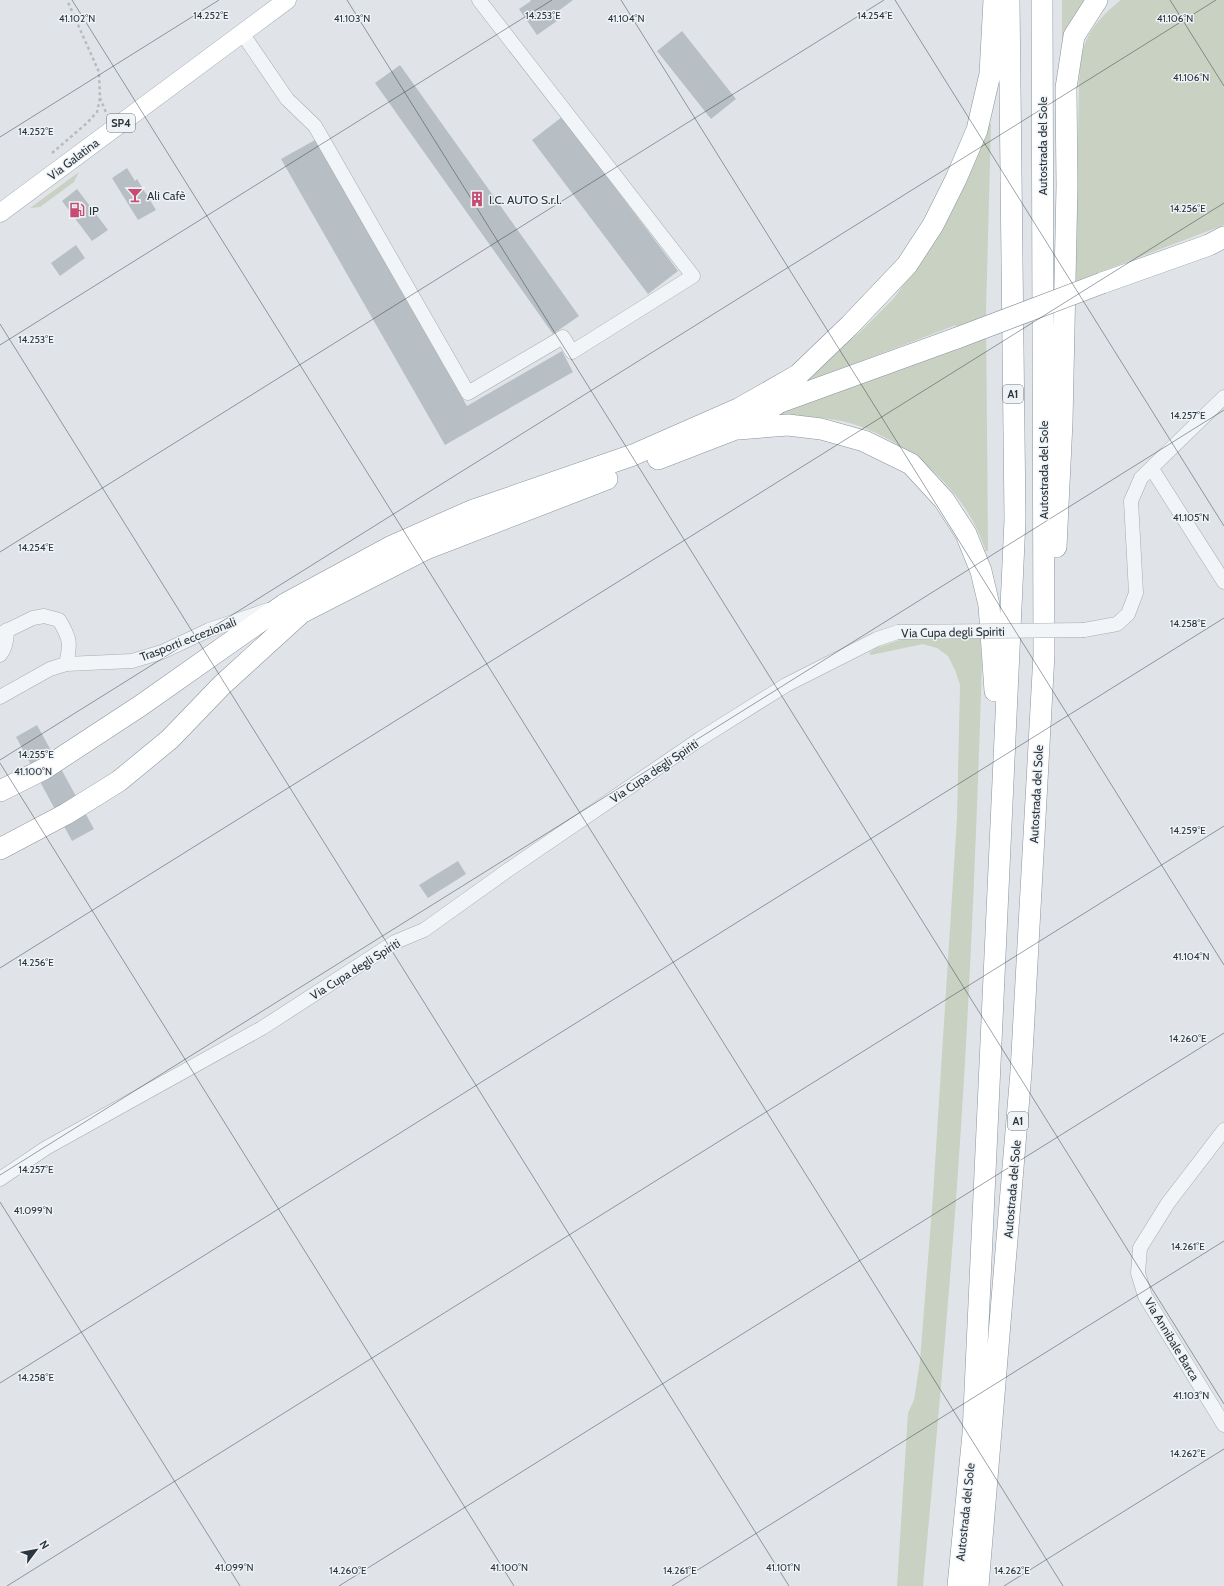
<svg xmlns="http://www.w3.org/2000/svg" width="1224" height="1586" viewBox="0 0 1224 1586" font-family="Cabin,sans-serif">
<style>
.green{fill:#c8d1c2}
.building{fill:#b7bfc4}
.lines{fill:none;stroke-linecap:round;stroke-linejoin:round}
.minor-casing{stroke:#a6acb2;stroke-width:15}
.major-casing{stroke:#a0abb3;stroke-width:19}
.highway-casing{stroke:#88949e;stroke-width:22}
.path{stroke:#b6bbc0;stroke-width:2.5;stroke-dasharray:3 3;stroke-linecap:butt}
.minor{stroke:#f2f5f7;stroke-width:14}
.major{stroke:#fff;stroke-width:18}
.highway{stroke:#fff;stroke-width:21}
.minor-bridge-casing{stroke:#a6acb2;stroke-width:15;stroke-linecap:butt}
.highway-bridge-casing{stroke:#88949e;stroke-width:22;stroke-linecap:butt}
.minor-bridge{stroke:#f2f5f7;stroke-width:14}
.highway-bridge{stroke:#fff;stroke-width:21}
.ticks{fill:none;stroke:#2a353e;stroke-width:1;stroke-opacity:0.45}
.labels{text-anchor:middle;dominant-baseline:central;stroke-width:3;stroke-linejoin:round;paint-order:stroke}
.shield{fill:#eff3f6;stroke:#656e75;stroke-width:1}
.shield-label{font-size:11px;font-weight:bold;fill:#2a353e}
.street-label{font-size:12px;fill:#2a353e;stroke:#eff3f6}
.poi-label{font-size:12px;fill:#2a353e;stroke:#eff3f6;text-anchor:start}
.ticks-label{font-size:10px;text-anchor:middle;fill:#2a353e;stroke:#eff3f6;stroke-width:3;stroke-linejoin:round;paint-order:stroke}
</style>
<rect width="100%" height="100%" fill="#e0e4e8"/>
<!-- green -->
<path class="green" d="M1062 0H1091L1062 52Z
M1121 0H1224V225L1076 281 1079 82C1080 73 1080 63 1082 54 1086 32 1104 13 1121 0Z
M986 124H991L986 312 988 550 986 552C968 494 918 449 862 427 837 417 809 417 783 417L780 415 781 411 957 348 956 325 801 384 812 371 858 334 894 298 923 258 949 217 970 170Z
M79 172 74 182 40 207 30 208Z
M912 636 980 637 982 663C977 817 971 973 961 1127 951 1280 937 1433 923 1586H897L908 1413 914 1400 920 1361 933 1196 957 818 960 685 955 670 948 656 937 648 923 644 871 655 869 653 876 648Z"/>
<!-- building -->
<path class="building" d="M530 0H573L553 15 557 21 537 35 519 9 531 1Z
M682 31 736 99 711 119 657 51Z
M400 65 579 316 553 334 375 83Z
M562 117 678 271 648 294 532 140Z
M315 140 467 406 562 351 573 372 445 445 281 159Z
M127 168 135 181 137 179 156 210 138 220 112 178Z
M77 189 108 230 92 241 62 201Z
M76 245 85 258 60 276 51 263Z
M37 725 94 829 72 841 16 737Z
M458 861 466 874 428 898 419 885Z"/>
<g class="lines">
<defs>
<path id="minor" d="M242 33 287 99 315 126 468 393 563 337 572 352 693 276 479 0
M1152 469 1224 582
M1084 630 1117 624 1128 614 1136 593 1131 501 1141 478 1224 397
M0 634 33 618 44 616 59 620C70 638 71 643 66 664
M0 655C6 648 7 639 7 630
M0 697 50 669 66 664 132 661 162 652 209 630 268 610
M1224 1130 1168 1203 1140 1248 1138 1273 1145 1296 1224 1425
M0 1179 46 1148 262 1028 395 942 424 930 508 870 700 739 786 685 877 639 898 632"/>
<path id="major" d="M0 213 287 0"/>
<path id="highway" d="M1102 283 1209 245 1224 237
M764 408 957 338
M738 429 788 425 821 429 864 441 911 464 944 500 966 534 981 571 989 605 995 691
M658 459 733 430 777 404
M1056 547 1062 422 1067 186 1066 88 1074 36 1097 0
M0 791 44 769 140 706 285 604 392 546 471 511 633 455 740 408 798 375 850 325 907 265 933 225 956 179 977 130 990 74 994 0
M0 849 66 814 119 781 170 739 222 685 301 613 426 549 607 479
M958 1586 973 1434 1015 520 1009 0
M978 1586 1021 1072 1044 654 1042 0"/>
</defs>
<!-- minor casing -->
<use href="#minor" class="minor-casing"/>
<!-- major casing -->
<use href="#major" class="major-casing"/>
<!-- highway casing -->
<use href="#highway" class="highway-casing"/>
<!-- path -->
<path class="path" d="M100 98 107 115
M52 153 87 123 97 112 100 98 99 72 67 0"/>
<!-- minor -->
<use href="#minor" class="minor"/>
<!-- major -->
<use href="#major" class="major"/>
<!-- highway -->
<use href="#highway" class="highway"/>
<defs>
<path id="minor-bridge" d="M898 632 1084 630"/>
<path id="highway-bridge" d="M957 338 1102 283"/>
</defs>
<!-- minor-bridge casing -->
<use href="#minor-bridge" class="minor-bridge-casing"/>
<!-- highway-bridge casing -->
<use href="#highway-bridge" class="highway-bridge-casing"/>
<!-- minor-bridge -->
<use href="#minor-bridge" class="minor-bridge"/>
<!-- highway-bridge -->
<use href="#highway-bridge" class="highway-bridge"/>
</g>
<!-- ticks -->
<path class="ticks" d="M72 0 1063 1586M347 0 1224 1404M621 0 1224 965M895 0 1224 526M1170 0 1224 86M0 137 219 0M0 324 789 1586M0 345 552 0M0 552 884 0M0 760 1216 0M0 763 514 1586M0 968 1224 203M0 1175 1224 410M0 1202 240 1586M0 1383 1224 618M7 1586 1224 826M339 1586 1224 1033M672 1586 1224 1241M1004 1586 1224 1449"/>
<!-- icons -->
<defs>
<symbol id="bar-bare" viewBox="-9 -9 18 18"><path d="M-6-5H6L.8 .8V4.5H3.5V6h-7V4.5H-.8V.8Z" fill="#c64c73" stroke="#eff3f6" stroke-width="2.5" paint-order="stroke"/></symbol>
<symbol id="building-bare" viewBox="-9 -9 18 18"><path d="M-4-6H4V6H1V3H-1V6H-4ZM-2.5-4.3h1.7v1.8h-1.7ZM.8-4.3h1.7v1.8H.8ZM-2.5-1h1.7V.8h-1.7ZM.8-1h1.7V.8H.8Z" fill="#c64c73" stroke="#eff3f6" stroke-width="2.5" paint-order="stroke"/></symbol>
<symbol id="fuel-bare" viewBox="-9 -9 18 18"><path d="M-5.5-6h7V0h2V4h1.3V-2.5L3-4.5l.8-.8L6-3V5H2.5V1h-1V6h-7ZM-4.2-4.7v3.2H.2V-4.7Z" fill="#c64c73" stroke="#eff3f6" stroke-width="2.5" paint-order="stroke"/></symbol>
</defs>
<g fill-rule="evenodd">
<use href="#bar-bare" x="124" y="184" width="22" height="22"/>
<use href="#building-bare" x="466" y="188" width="22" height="22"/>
<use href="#fuel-bare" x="66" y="199" width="22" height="22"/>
</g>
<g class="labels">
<!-- shield labels -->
<g class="shield">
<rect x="107" y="114" width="28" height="18" rx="3"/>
<rect x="1003" y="385" width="20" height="18" rx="3"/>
<rect x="1008" y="1112" width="20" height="18" rx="3"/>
</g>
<g class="shield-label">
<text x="121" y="123">SP4</text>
<text x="1013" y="394">A1</text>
<text x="1018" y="1121">A1</text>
</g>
<!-- street labels -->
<g class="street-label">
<text transform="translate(1042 146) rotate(-90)">Autostrada del Sole</text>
<text transform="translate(73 159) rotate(-37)">Via Galatina</text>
<text transform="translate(1043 470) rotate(-90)">Autostrada del Sole</text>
<text transform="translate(953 632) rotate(-1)">Via Cupa degli Spiriti</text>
<text transform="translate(188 639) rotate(-21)">Trasporti eccezionali</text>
<text transform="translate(654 771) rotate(-34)">Via Cupa degli Spiriti</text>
<text transform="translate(1036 794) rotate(-87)">Autostrada del Sole</text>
<text transform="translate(355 969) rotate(-32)">Via Cupa degli Spiriti</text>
<text transform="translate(1012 1189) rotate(-85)">Autostrada del Sole</text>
<text transform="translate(1172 1339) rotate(59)">Via Annibale Barca</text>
<text transform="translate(965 1512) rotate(-84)">Autostrada del Sole</text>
</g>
<!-- poi labels -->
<g class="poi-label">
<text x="147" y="195">Ali Cafè</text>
<text x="489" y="199">I.C. AUTO S.r.l.</text>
<text x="89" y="210">IP</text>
</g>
</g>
<g class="ticks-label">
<text x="211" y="19">14.252°E</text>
<text x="875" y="19">14.254°E</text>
<text x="543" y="19">14.253°E</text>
<text x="77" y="22">41.102°N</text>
<text x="352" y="22">41.103°N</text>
<text x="626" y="22">41.104°N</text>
<text x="1175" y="22">41.106°N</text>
<text x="1191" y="81">41.106°N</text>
<text x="36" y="135">14.252°E</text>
<text x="1188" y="212">14.256°E</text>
<text x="36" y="343">14.253°E</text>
<text x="1188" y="419">14.257°E</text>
<text x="1191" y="521">41.105°N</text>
<text x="36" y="551">14.254°E</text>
<text x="1188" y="627">14.258°E</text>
<text x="36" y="758">14.255°E</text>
<text x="33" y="775">41.100°N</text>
<text x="1188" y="834">14.259°E</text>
<text x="1191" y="960">41.104°N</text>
<text x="36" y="966">14.256°E</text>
<text x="1188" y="1042">14.260°E</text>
<text x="36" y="1173">14.257°E</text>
<text x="33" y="1214">41.099°N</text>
<text x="1188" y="1250">14.261°E</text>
<text x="36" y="1381">14.258°E</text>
<text x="1191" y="1399">41.103°N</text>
<text x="1188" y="1457">14.262°E</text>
<text x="234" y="1571">41.099°N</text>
<text x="509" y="1571">41.100°N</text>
<text x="783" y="1571">41.101°N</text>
<text x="348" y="1574">14.260°E</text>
<text x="680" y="1574">14.261°E</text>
<text x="1012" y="1574">14.262°E</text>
</g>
<!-- north arrow -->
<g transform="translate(36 1550) rotate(58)" stroke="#eff3f6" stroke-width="3" paint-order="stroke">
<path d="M0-3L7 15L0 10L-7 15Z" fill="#2a353e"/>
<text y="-6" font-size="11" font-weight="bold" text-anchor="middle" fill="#2a353e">N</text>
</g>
</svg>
